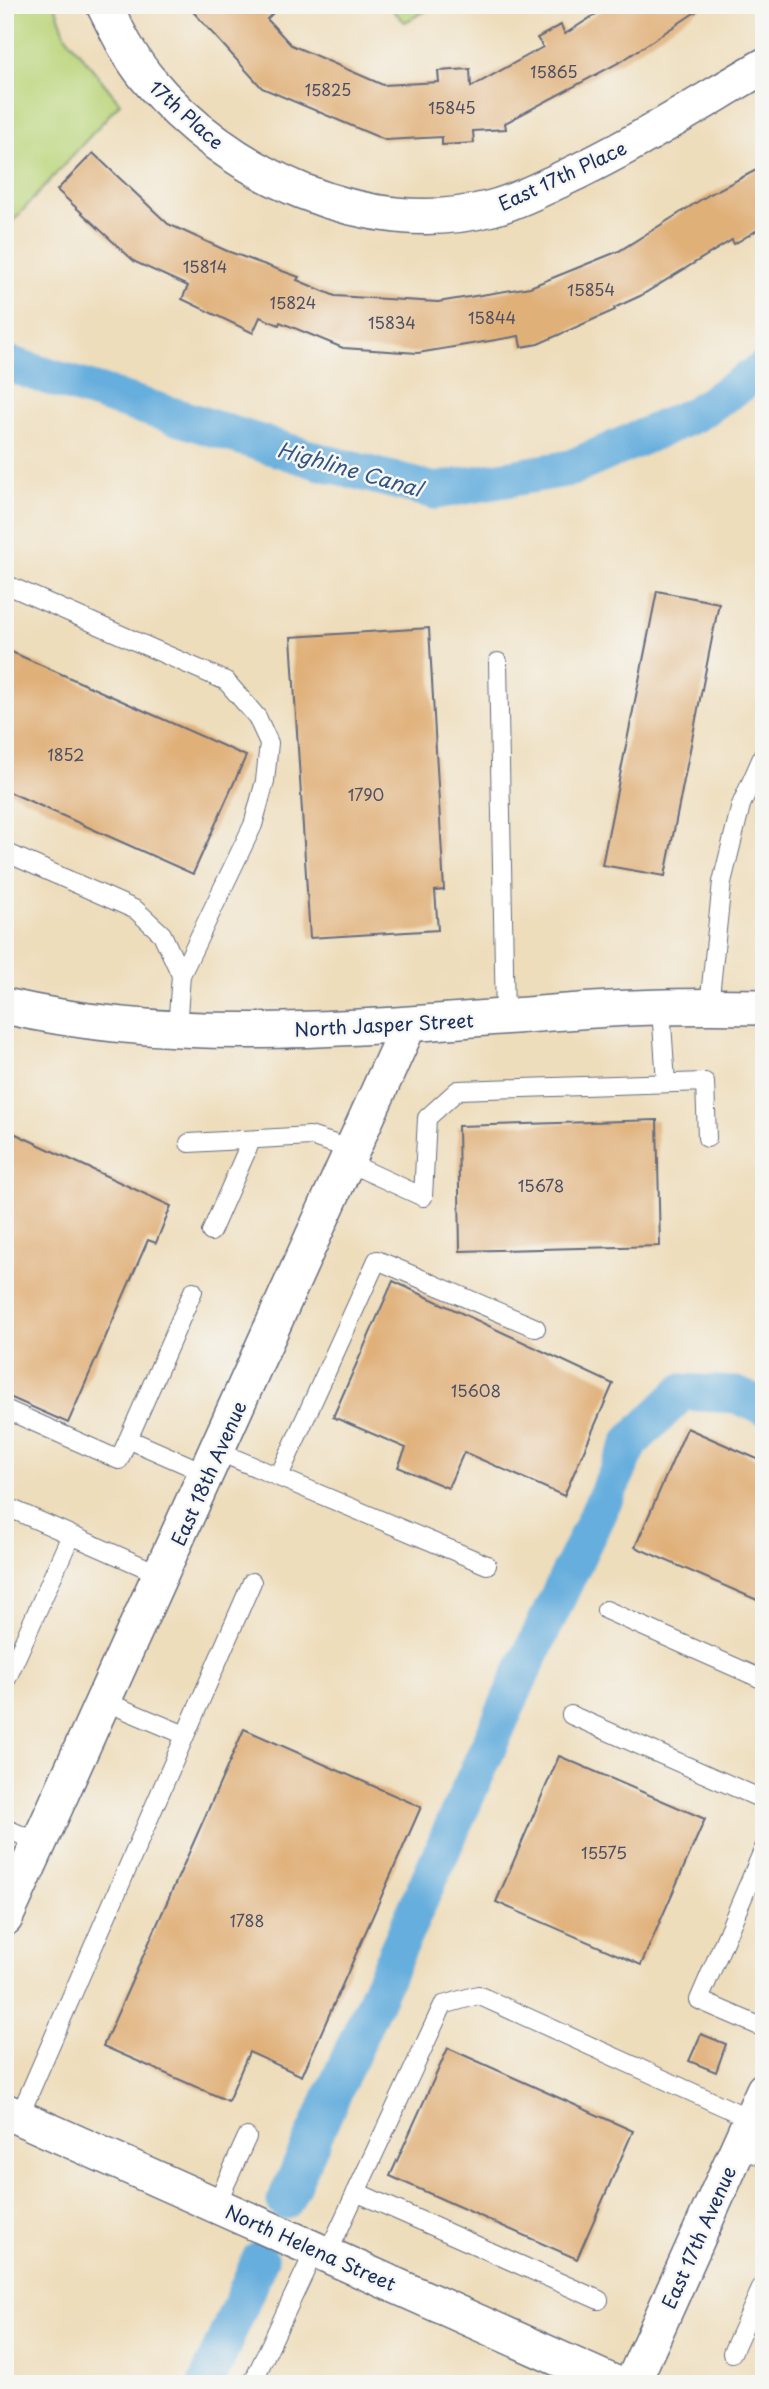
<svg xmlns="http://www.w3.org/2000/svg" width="769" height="2389" viewBox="0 0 769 2389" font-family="'Playpen Sans',sans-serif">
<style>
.green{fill:#bbd57b;stroke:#6b826c;stroke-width:2}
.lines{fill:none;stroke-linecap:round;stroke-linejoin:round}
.canal{stroke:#66aedd;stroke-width:37}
.building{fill:#e0b079}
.service-casing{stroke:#656c7f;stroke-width:20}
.minor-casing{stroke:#656c7f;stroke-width:38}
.service{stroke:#fff;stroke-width:18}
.minor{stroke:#fff;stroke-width:35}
.labels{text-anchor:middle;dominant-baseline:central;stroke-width:5;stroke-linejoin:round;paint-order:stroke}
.number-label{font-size:16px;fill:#4c4f65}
.street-label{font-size:19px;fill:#1b2f5e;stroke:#f6f6f2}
.water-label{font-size:21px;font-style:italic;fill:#325584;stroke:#f6f6f2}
</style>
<rect width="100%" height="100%" fill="#f6f6f2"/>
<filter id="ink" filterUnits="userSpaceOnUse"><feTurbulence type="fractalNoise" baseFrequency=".0143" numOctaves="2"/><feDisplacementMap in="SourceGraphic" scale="14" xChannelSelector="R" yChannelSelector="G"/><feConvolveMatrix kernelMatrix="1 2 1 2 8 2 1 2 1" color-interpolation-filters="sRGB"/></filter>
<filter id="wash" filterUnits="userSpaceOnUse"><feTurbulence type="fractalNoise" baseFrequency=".00686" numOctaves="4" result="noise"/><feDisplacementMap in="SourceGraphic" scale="28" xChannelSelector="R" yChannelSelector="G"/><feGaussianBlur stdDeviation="1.57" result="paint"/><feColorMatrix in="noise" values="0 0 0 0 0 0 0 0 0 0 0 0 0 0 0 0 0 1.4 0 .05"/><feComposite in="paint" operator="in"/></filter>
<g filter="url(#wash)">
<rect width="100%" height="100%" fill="#edb"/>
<!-- green -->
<path class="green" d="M5 5H55L66 36 120 103 5 230Z
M387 5H437L405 22Z"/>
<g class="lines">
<!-- canal -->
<path class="canal" d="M5 363 318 461 435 491 571 468 695 414 764 369
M285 2201 517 1683 632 1441 682 1392 736 1395 764 1407
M206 2384 260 2259"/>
</g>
<g id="blocks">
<!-- building -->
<path class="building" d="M187 5H281L267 19 291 45 383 85 439 82 438 71 470 69 471 87 543 47 537 38 561 25 565 34 610 5H706L622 61 505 123 506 129 473 131 474 143 442 145V137L385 140 262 88Z
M93 153 168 224 227 251 299 277 297 280 335 296 438 302 530 287 619 251 710 194 764 166V226L734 244 732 240 640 296 614 308 615 310 538 344 521 347 519 336 418 353 343 348 280 322 279 325 260 317 253 333 182 299 188 286 135 262 57 190Z
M657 591 719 603 665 876 602 865Z
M429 628 444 890 435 891 438 930 310 938 291 637Z
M5 649 246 756 193 874 5 790Z
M657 1120 660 1246 460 1251 458 1126Z
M5 1129 171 1206 156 1243 148 1240 68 1423 5 1395Z
M393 1281 613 1384 564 1496 464 1452 448 1488 398 1467 406 1448 333 1417Z
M687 1428 764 1462V1603L635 1547Z
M244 1729 421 1807 302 2076 249 2052 228 2101 103 2046Z
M559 1756 705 1819 641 1965 496 1902Z
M701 2034 726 2044 716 2072 689 2061Z
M448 2048 633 2131 577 2259 390 2176Z"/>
</g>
</g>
<g filter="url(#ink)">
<use href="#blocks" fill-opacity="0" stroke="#656c7f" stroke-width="2"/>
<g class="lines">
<defs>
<path id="service" d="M5 584 226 681 257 717 269 743 265 781 253 825 181 975
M498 662 505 1018
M5 852 136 910 162 934 181 975 177 1028
M709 1006 722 882 741 805 764 753
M661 1008 666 1083
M189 1143 310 1136 353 1150
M347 1162 423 1197 427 1118 458 1090 705 1082 707 1138
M211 1232 251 1141
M5 1409 119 1460 193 1291
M128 1439 208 1474
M217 1451 487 1565
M279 1476 377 1260 536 1328
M5 1506 162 1575
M606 1610 764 1680
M5 1683 71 1535
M104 1701 185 1735
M571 1715 764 1800
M5 1828 39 1843
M764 1848 699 2000 764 2028
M19 2117 252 1582
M738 2146 764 2158
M356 2192 599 2300
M216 2205 247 2137
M327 2255 443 2005 478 1995 751 2119
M732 2353 764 2282
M252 2384 315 2250"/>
<path id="minor" d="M104 5C117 31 129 56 147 78 226 174 368 241 492 208 516 202 538 190 560 180 631 147 697 105 764 66
M5 1006C198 1051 399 1023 594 1010 650 1006 707 1006 764 1007
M5 1918 408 1026
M5 2111 616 2384
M632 2384 764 2090"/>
</defs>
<!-- service casing -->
<use href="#service" class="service-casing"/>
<!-- minor casing -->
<use href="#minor" class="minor-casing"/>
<!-- service -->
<use href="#service" class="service"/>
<!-- minor -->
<use href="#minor" class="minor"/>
</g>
</g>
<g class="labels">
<!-- number labels -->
<g class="number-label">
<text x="554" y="71">15865</text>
<text x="328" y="89">15825</text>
<text x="452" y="107">15845</text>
<text x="205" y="266">15814</text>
<text x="591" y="289">15854</text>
<text x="293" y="302">15824</text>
<text x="492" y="317">15844</text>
<text x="392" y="322">15834</text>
<text x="66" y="754">1852</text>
<text x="366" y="794">1790</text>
<text x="541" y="1185">15678</text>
<text x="476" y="1390">15608</text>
<text x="604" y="1852">15575</text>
<text x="247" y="1920">1788</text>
</g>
<!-- street labels -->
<g class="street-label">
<text transform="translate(187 114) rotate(42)">17th Place</text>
<text transform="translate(562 175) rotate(-25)">East 17th Place</text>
<text transform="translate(384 1024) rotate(-3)">North Jasper Street</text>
<text transform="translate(208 1473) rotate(-66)">East 18th Avenue</text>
<text transform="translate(698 2237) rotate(-66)">East 17th Avenue</text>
<text transform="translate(311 2247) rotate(24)">North Helena Street</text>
</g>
<!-- water labels -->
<g class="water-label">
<text transform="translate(350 468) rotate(16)">Highline Canal</text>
</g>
</g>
<!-- margin -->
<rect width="769" height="2389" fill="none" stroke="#f6f6f2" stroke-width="28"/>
</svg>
